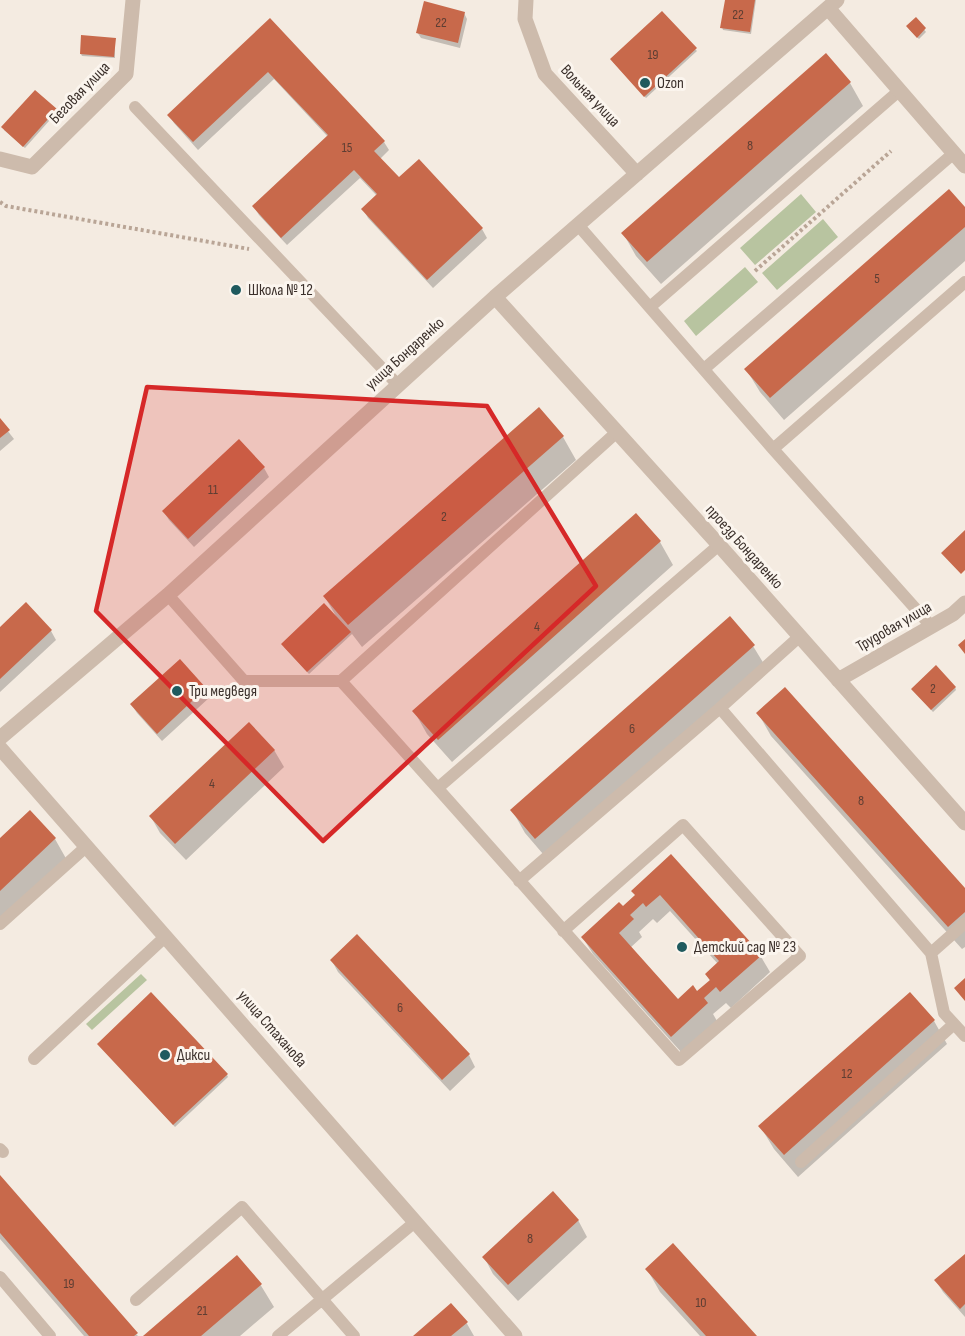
<svg xmlns="http://www.w3.org/2000/svg" width="965" height="1336" viewBox="0 0 965 1336" font-family="'Sofia Sans Condensed',sans-serif">
<style>
.green{fill:#b8c4a0}
.shadow{fill:#0003;fill-rule:evenodd}
.building{fill:#c8694b;fill-rule:evenodd}
.lines{fill:none;stroke-linecap:round;stroke-linejoin:round}
.path{stroke:#b9a596;stroke-width:4;stroke-dasharray:3 3;stroke-linecap:butt}
.service{stroke:#cdbbac;stroke-width:12}
.minor{stroke:#cdbbac;stroke-width:15}
.marked{fill:#d62828;fill-opacity:0.2;stroke:#d62828;stroke-width:4.5;stroke-linejoin:round}
.poi-dot{fill:#1f5a5e;stroke:#fbf5ee;stroke-width:2}
.labels{text-anchor:middle;dominant-baseline:central;stroke-width:6;stroke-linejoin:round;paint-order:stroke}
.number-label{font-size:14px;fill:#5e3e33}
.poi-label{font-size:16px;fill:#3b302b;stroke:#fbf5ee;text-anchor:start}
.street-label{font-size:16px;fill:#3b302b;stroke:#fbf5ee}
</style>
<rect width="100%" height="100%" fill="#f4ebe1"/>
<!-- green -->
<path class="green" d="M801 194 816 212 755 265 740 248Z
M823 219 838 237 777 290 762 273Z
M745 267 758 282 696 336 684 321Z
M141 974 147 980 92 1030 86 1024Z"/>
<!-- shadow -->
<path class="shadow" d="M726 0H756L751 34 723 30 722 27Z
M464 13 467 19 460 48 421 38 417 32Z
M916 19 926 32 919 39 909 29Z
M270 20 384 142 389 150 380 159 399 180 419 162 482 229 487 238 433 288 368 218 363 209 377 196 360 178 287 245 259 215 254 207 328 137 274 79 198 150 174 123 169 115Z
M115 39V58L82 56 81 54Z
M695 49 697 51 646 98 613 62Z
M825 56 850 83 863 106 661 284 636 256 623 233Z
M55 110 57 112 25 148 4 130Z
M965 209V261L784 420 760 392 746 369Z
M539 409 563 437 576 460 362 647 352 634 309 674 284 647 337 618 325 597Z
M0 421 14 439 0 451Z
M264 468 269 477 194 547 169 520 164 512Z
M636 515 660 542 673 565 452 762 427 734 414 711Z
M26 604 51 631 56 640 0 692V629Z
M753 646 767 669 549 861 525 833 512 810Z
M180 661 205 689 210 697 162 741 137 713 132 705Z
M955 687 956 690 933 712 914 691Z
M758 713 965 891V947L962 949 771 736Z
M274 750 284 767 186 860 160 833 151 817Z
M55 839 68 862 0 926V840Z
M671 856 760 955 770 972 731 1008 726 1003 713 1014 717 1021 682 1053 593 954 583 938 636 896ZM670 911 718 964 706 974 710 981 697 993 678 1001 630 948 642 937 639 932 653 919 657 923Z
M332 961 469 1055 475 1067 450 1091 338 972Z
M910 994 934 1021 947 1044 798 1177 774 1149 760 1126Z
M100 1046 227 1075 228 1077 175 1127Z
M0 1178 136 1334 138 1336H84L0 1239Z
M578 1220 587 1237 518 1301 493 1274 484 1257Z
M965 1256V1317L943 1292 936 1281Z
M647 1269 755 1336H700L660 1292Z
M260 1284 274 1307 240 1336H145Z
M466 1322 474 1336H416Z"/>
<!-- building -->
<path class="building" d="M725 0H755L750 32 720 28Z
M424 1 465 12 458 43 416 33Z
M662 11 697 48 644 97 610 59Z
M916 17 926 28 917 38 906 26Z
M270 18 385 141 374 151 399 177 419 159 483 228 427 280 361 209 377 194 354 170 281 238 252 206 328 135 268 72 193 142 167 115Z
M81 35 116 38 114 57 80 54Z
M826 53 851 82 647 262 621 233Z
M35 90 57 109 23 147 1 127Z
M949 189 965 207V227L770 398 744 369Z
M539 407 564 436 348 625 323 596Z
M0 418 10 430 0 438Z
M239 439 265 467 188 539 162 511Z
M636 513 661 541 438 740 412 711Z
M965 530V570L961 574 941 553Z
M26 602 52 630 0 679V627Z
M324 603 351 632 307 672 281 644Z
M730 616 755 645 535 839 510 810Z
M965 639V654L958 645Z
M180 659 206 688 157 734 130 704Z
M936 665 956 687 931 710 911 689Z
M785 687 965 888V912L948 927 756 713Z
M249 722 275 750 175 844 149 816Z
M30 810 56 838 0 891V838Z
M671 854 762 955 720 992 716 987 704 998 708 1003 671 1037 581 937 619 902 623 906 635 895 631 891ZM660 895 719 961 705 974 710 980 697 991 693 985 678 999 619 933 634 919 630 915 643 903 646 907Z
M357 934 470 1054 442 1080 330 960Z
M965 978V1001L954 988Z
M151 992 228 1074 173 1125 97 1044Z
M910 992 935 1020 784 1155 758 1126Z
M0 1175 138 1333 134 1336H89L0 1233Z
M553 1191 579 1220 508 1285 482 1257Z
M673 1243 757 1336H706L645 1269Z
M965 1254V1304L960 1309 934 1280Z
M237 1255 262 1284 201 1336H143Z
M451 1303 468 1322 451 1336H413Z"/>
<g class="lines">
<!-- path -->
<path class="path" d="M0 202 6 206 249 249
M755 271 891 151"/>
<!-- service -->
<path class="service" d="M135 107 398 385
M578 225 773 449 965 282
M650 307 900 90
M704 369 954 153
M773 449 931 626
M168 595 244 681H341C455 806 566 934 679 1060L800 956 683 825 563 931
M799 637 720 708 931 953 944 1013 965 1036
M341 681 617 432
M439 787 719 545
M519 881 720 708
M0 924 87 846
M931 953 965 923
M34 1059 166 936
M0 1149 3 1152
M801 1162 954 1024
M0 1277 50 1336
M136 1300 242 1207 354 1336
M278 1336 415 1222"/>
<!-- minor -->
<path class="minor" d="M526 0 525 19 545 74 637 174
M828 8 965 166
M0 159 32 167 126 74 133 0
M495 297 719 545 965 823
M838 680 953 614 965 603
M0 738 168 595 495 297 837 0
M0 748 515 1336"/>
</g>
<!-- marked area -->
<path class="marked" d="M147 387 487 406 596 586 323 841 96 611Z"/>
<!-- markers -->
<g class="poi-dot">
<circle cx="645" cy="83" r="6"/>
<circle cx="236" cy="290" r="6"/>
<circle cx="177" cy="691" r="6"/>
<circle cx="682" cy="947" r="6"/>
<circle cx="165" cy="1055" r="6"/>
</g>
<g class="labels">
<!-- number labels -->
<g class="number-label">
<text x="738" y="14">22</text>
<text x="441" y="22">22</text>
<text x="653" y="54">19</text>
<text x="750" y="145">8</text>
<text x="347" y="147">15</text>
<text x="877" y="278">5</text>
<text x="213" y="489">11</text>
<text x="444" y="516">2</text>
<text x="537" y="626">4</text>
<text x="933" y="688">2</text>
<text x="632" y="728">6</text>
<text x="212" y="783">4</text>
<text x="861" y="800">8</text>
<text x="400" y="1007">6</text>
<text x="847" y="1073">12</text>
<text x="530" y="1238">8</text>
<text x="69" y="1283">19</text>
<text x="701" y="1302">10</text>
<text x="202" y="1310">21</text>
</g>
<!-- poi labels -->
<g class="poi-label">
<text x="657" y="83">Ozon</text>
<text x="248" y="290">Школа № 12</text>
<text x="189" y="691">Три медведя</text>
<text x="694" y="947">Детский сад № 23</text>
<text x="177" y="1055">Дикси</text>
</g>
<!-- street labels -->
<g class="street-label">
<text transform="translate(80 93) rotate(-46)">Беговая улица</text>
<text transform="translate(590 96) rotate(47)">Вольная улица</text>
<text transform="translate(405 354) rotate(-42)">улица Бондаренко</text>
<text transform="translate(744 547) rotate(48)">проезд Бондаренко</text>
<text transform="translate(894 627) rotate(-30)">Трудовая улица</text>
<text transform="translate(272 1029) rotate(49)">улица Стаханова</text>
</g>
</g>
</svg>
